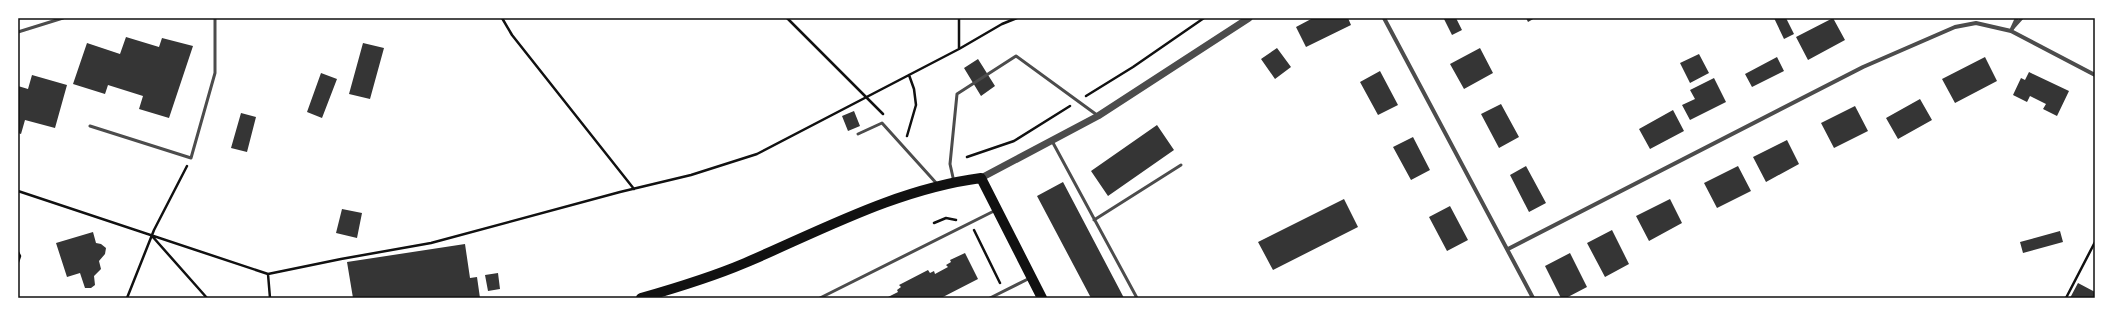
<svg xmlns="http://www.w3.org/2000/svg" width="2113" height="316" viewBox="0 0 2113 316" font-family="'Source Sans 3',sans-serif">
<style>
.building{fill:#353535}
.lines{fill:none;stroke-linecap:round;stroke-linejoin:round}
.path{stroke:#111;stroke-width:2.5}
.service{stroke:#4c4c4c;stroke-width:3}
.minor{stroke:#4c4c4c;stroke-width:4}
.tertiary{stroke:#4c4c4c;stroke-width:7}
.primary{stroke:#111;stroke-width:10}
.neatline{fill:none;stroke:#111;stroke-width:1.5}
</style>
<rect width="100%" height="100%" fill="#fff"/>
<!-- building -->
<path class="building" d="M1313 18H1348L1351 25 1306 47 1296 27Z
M1446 18H1456L1462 30 1452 35 1444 19Z
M1526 18H1535L1528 22Z
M1774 18H1786L1794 34 1784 39Z
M1833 18 1845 40 1808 60 1796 37Z
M126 37 159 47 162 38 193 46 169 118 139 109 143 96 108 85 105 94 73 84 87 43 120 54Z
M363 43 384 48 370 99 349 94Z
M1277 48 1291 67 1275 79 1261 59Z
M1480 48 1493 73 1464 89 1450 64Z
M1699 54 1709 73 1690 83 1680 63Z
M1777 57 1784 71 1752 87 1745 74Z
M1985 57 1997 81 1955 103 1942 79Z
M978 59 995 86 981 96 964 68Z
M1380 71 1398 105 1378 115 1360 82Z
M2029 72 2069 91 2057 116 2043 109 2046 104 2030 96 2027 102 2013 95 2021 78 2025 80Z
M321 73 337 79 322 118 307 112Z
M32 75 67 85 55 128 25 120 21 134 18 133V86L28 89Z
M1714 78 1726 102 1690 120 1682 105 1695 99 1690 90Z
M1920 99 1932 120 1898 139 1886 118Z
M1501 104 1519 137 1499 148 1481 114Z
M1855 106 1868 131 1834 148 1821 123Z
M1673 110 1684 131 1650 149 1639 129Z
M854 111 860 126 848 131 842 116Z
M241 113 256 117 247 152 231 148Z
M1157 125 1174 150 1108 196 1091 171Z
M1413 137 1430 170 1411 180 1393 147Z
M1787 140 1799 164 1766 182 1753 157Z
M1526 166 1546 203 1529 212 1510 175Z
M1738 166 1751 191 1717 208 1704 183Z
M1063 182 1124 298H1091L1037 196Z
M1344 199 1358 227 1273 270 1258 242Z
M1670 199 1682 223 1649 241 1636 216Z
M1450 206 1468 240 1447 251 1429 217Z
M342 209 362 213 357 238 336 233Z
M1612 230 1629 264 1605 277 1587 243Z
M2060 231 2063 242 2023 253 2020 242Z
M93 232 96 243 101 244 106 248 105 254 99 261 101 269 94 276 95 285 91 288H85L80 273 67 277 56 243Z
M465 244 470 278 477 277 480 298H353L347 262Z
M965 253 978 279 941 298H886L898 292 897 290 901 287 899 285 928 270 930 273 934 271 935 274 948 267 946 265 951 262 950 260Z
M1570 253 1587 287 1566 298H1561L1545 266Z
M498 273 500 289 488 291 485 275Z
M2078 283 2095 292V298H2070Z"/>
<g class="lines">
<!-- path -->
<path class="path" d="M502 18 512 35 634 189
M787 18 883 114
M959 48V18
M1086 96 1133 67 1204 18
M907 136 916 105 914 89 909 75
M967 157 1014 141 1070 106
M18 191 268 274 270 298
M934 223 946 218 956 220
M974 230 1000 283
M152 236 207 298
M18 252 20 256 18 262
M268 274 341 259 431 243 620 192 691 175 757 154 959 49 1002 24 1017 18
M127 298 154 230 187 166
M2066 298 2095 242"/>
<!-- service -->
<path class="service" d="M2013 28 2022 18
M18 32 63 18
M90 126 191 158 215 73V18
M858 134 882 123 938 185
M1052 141 1137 298
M954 182 950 164 957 94 1016 56 1097 115
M1094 220 1181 165
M820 298 996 210
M990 298 1030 278"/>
<!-- minor -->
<path class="minor" d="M1384 18 1533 298
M2011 31 2017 18
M1508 249 1863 67 1955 27 1976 23 2011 31 2095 75"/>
<!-- tertiary -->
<path class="tertiary" d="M981 178 1098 116 1249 18"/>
<!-- primary -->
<path class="primary" d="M641 298C676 288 712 277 745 263 822 230 897 189 981 178L1042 298"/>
</g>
<!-- border -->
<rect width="2113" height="316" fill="none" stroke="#ffffff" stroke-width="38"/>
<rect x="19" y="19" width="2075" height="278" class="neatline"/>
</svg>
